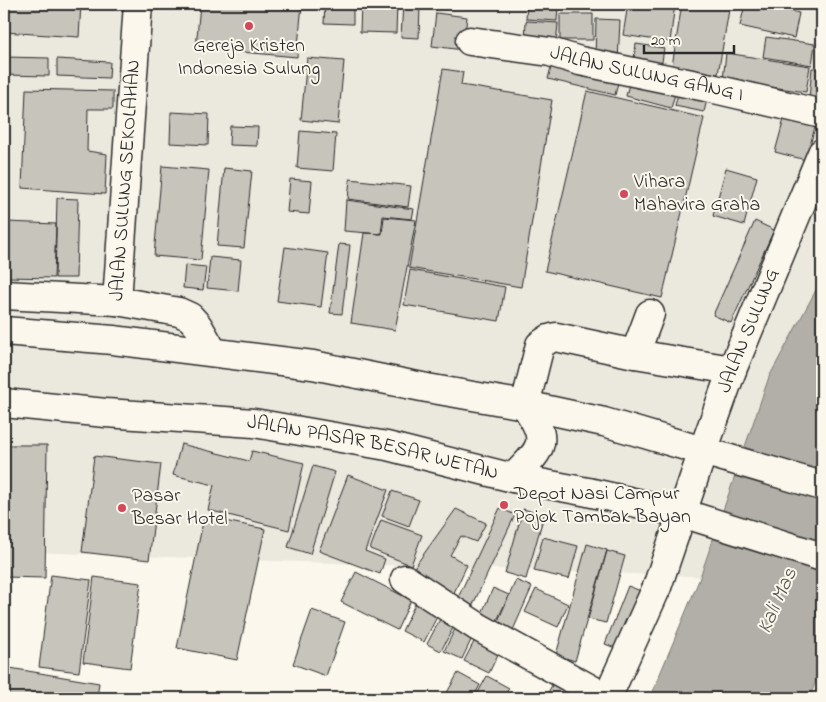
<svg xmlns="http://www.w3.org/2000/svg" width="826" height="702" viewBox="0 0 826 702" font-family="'Indie Flower',sans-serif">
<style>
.built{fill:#ebe8de}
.water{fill:#b1afa7;stroke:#7b7a75}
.building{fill:#c7c4bc;stroke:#2b2b2b}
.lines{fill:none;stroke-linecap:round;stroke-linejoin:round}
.minor-casing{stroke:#2b2b2b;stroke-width:31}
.major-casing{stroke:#2b2b2b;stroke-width:31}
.minor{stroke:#fbf7ec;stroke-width:28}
.major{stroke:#fbf7ec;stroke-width:28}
.poi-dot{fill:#d1495b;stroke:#fbf7ec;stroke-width:2}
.labels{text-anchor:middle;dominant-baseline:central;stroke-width:4;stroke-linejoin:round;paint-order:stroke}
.poi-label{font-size:20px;fill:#2b2b2b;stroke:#fbf7ec;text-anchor:start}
.street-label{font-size:20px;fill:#2b2b2b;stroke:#fbf7ec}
.water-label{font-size:21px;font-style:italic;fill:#5a5956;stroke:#fbf7ec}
</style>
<rect width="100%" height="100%" fill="#fbf7ec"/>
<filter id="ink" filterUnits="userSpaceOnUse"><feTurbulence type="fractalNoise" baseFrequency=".02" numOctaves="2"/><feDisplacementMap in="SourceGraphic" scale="10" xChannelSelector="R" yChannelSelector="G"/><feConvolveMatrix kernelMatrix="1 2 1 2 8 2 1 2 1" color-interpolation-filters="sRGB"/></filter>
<g filter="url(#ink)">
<!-- built -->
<path class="built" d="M4 4H822V581L4 551Z"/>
<!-- water -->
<path class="water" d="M822 279V661L810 698H650L699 580 769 377Z"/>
<!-- building -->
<path class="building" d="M4 4H81L79 37 4 32Z
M200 4H302L297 57 196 48Z
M325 4H353V24L324 23Z
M361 4H397L396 33 360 32Z
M403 4H420L419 38 401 37Z
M527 4 558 6 557 21 526 19Z
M628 4H675L670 42 623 35Z
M682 4H730L718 74 672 66Z
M745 4H761L799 13 794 38 740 26Z
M800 4H822V11L799 7Z
M436 13 467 17 463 50 432 46Z
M560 14H593V40H560Z
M596 19 620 20 618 62 595 61Z
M526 21 558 23 556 45 525 43Z
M766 37 815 44 812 65 763 57Z
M636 44 664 48 661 69 633 65Z
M726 53 810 66 806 92 723 80Z
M4 57 49 58V76L4 75Z
M307 58 344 61 338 124 301 120Z
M57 59 110 62 109 78 57 76Z
M553 59 620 75 615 95 548 79Z
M812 68H822V100L809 98Z
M443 69 463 72 461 85 552 100 521 287 409 268Z
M631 76 677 87 671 108 626 96Z
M26 89 113 91V109H88L87 151 107 154 105 194 22 188Z
M679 89 708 95 704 112 675 106Z
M587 91 704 118 662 298 545 271Z
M171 112 209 114 208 145 170 143Z
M784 119 815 127 806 160 775 152Z
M230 126 258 127 257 146 229 145Z
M300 131 336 134 333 171 297 168Z
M162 166 209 170 201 260 154 256Z
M224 168 252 171 244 248 217 246Z
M726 168 757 177 744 225 713 216Z
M290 179 312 181 309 214 287 212Z
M350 179 411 186 408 207 348 199Z
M57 198 78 199 76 278H55Z
M346 200 414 209 412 219 383 216 381 234 344 231Z
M4 201H6L5 265H4Z
M384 217 416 220 395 330 351 323 364 233 382 234Z
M755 221 774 230 731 323 713 315Z
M7 222 56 224 54 278 6 277Z
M339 244 350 245 342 314 330 313Z
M285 247 328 253 321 307 277 301Z
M210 257 241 260 238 291 207 288Z
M185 265 206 267 203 290 183 288Z
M410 270 505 287 499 321 404 305Z
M181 444 249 461 252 451 304 463 289 530 208 510 214 485 173 475Z
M4 445H47L45 578 4 577Z
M94 456 161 464 149 560 82 552Z
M313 466 335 472 310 554 288 547Z
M348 475 388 490 365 551 385 559 380 574 319 551Z
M392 491 419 500 409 526 382 516Z
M500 508 515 515 470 611 455 604Z
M456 509 486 523 476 542 461 536 450 555 467 565 451 599 408 576Z
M523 509 544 515 526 579 505 573Z
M204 517 265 529 237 660 177 648Z
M381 520 422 535 411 565 370 549Z
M543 537 578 546 569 579 534 571Z
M587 544 607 550 575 661 556 655Z
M607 551 625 556 606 623 588 619Z
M356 572 411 600 397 630 341 602Z
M51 575 91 580 79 672 39 667Z
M94 577 141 583 130 668 83 662Z
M516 580 532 587 510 637 494 630Z
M628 586 646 593 623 651 605 644Z
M493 588 509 595 493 629 478 622Z
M536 589 568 604 558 627 525 612Z
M416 602 439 613 424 642 402 631Z
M312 610 345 622 326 676 293 664Z
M441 617 455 624 441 651 427 644Z
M456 627 473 636 462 659 444 651Z
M477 636 501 648 489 673 464 661Z
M4 667 99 683 97 698H4Z
M458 673 480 685 473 698H444Z
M487 676 509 688 503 698H475Z
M556 678 584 698H545Z"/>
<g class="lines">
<defs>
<g id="minor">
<path id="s1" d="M470 41 550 52 580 61 706 87 822 114"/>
<path d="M4 295 117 301 179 312 190 317 198 326 213 352"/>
<path id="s2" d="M117 301 138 4"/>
<path d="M635 354 650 314"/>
<path d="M525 405 540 345 549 339 556 337 635 354 732 370"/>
<path d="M405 579 478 627 607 698"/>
<path id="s3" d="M607 698 657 587 703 451 732 370 822 153"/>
</g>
<g id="major">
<path d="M4 331 113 340 313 365 427 388 525 405 604 422 822 486"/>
<path id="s4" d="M4 403 106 413 254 423 387 446 513 478 588 492 682 513 822 557"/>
<path d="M513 478C542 448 551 443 525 405"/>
</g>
</defs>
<!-- minor casing -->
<use href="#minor" class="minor-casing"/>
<!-- major casing -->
<use href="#major" class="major-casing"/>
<!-- minor -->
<use href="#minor" class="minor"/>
<!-- major -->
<use href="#major" class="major"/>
</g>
</g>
<!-- markers -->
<g class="poi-dot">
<circle cx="249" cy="26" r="5"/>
<circle cx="624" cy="194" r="5"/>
<circle cx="504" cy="505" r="5"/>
<circle cx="122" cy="508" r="5"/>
</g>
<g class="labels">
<!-- poi labels -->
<g class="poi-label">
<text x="249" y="46" text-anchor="middle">Gereja Kristen<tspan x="249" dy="23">Indonesia Sulung</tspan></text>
<text x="634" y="182">Vihara<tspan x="634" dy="23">Mahavira Graha</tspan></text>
<text x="514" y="494">Depot Nasi Campur<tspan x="514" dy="23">Pojok Tambak Bayan</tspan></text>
<text x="132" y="496">Pasar<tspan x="132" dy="23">Besar Hotel</tspan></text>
</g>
<!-- street labels -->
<g class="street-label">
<text stroke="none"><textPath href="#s1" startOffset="180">JALAN SULUNG GANG I</textPath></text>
<text stroke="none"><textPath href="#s2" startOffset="121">JALAN SULUNG SEKOLAHAN</textPath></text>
<text stroke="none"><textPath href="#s3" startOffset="394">JALAN SULUNG</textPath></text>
<text stroke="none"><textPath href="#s4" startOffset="372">JALAN PASAR BESAR WETAN</textPath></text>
</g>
<!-- water labels -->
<g class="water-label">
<text transform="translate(778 601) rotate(-66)">Kali Mas</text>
</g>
</g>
<!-- margin -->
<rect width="826" height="702" fill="none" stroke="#fbf7ec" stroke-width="20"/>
<rect x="10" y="10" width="806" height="682" fill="none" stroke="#2b2b2b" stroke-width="2" filter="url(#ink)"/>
<!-- scale -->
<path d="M644 45v8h90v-8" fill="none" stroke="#2b2b2b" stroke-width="2.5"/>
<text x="651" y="45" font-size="15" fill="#2b2b2b" stroke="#fbf7ec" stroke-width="4" paint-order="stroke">20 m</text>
</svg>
